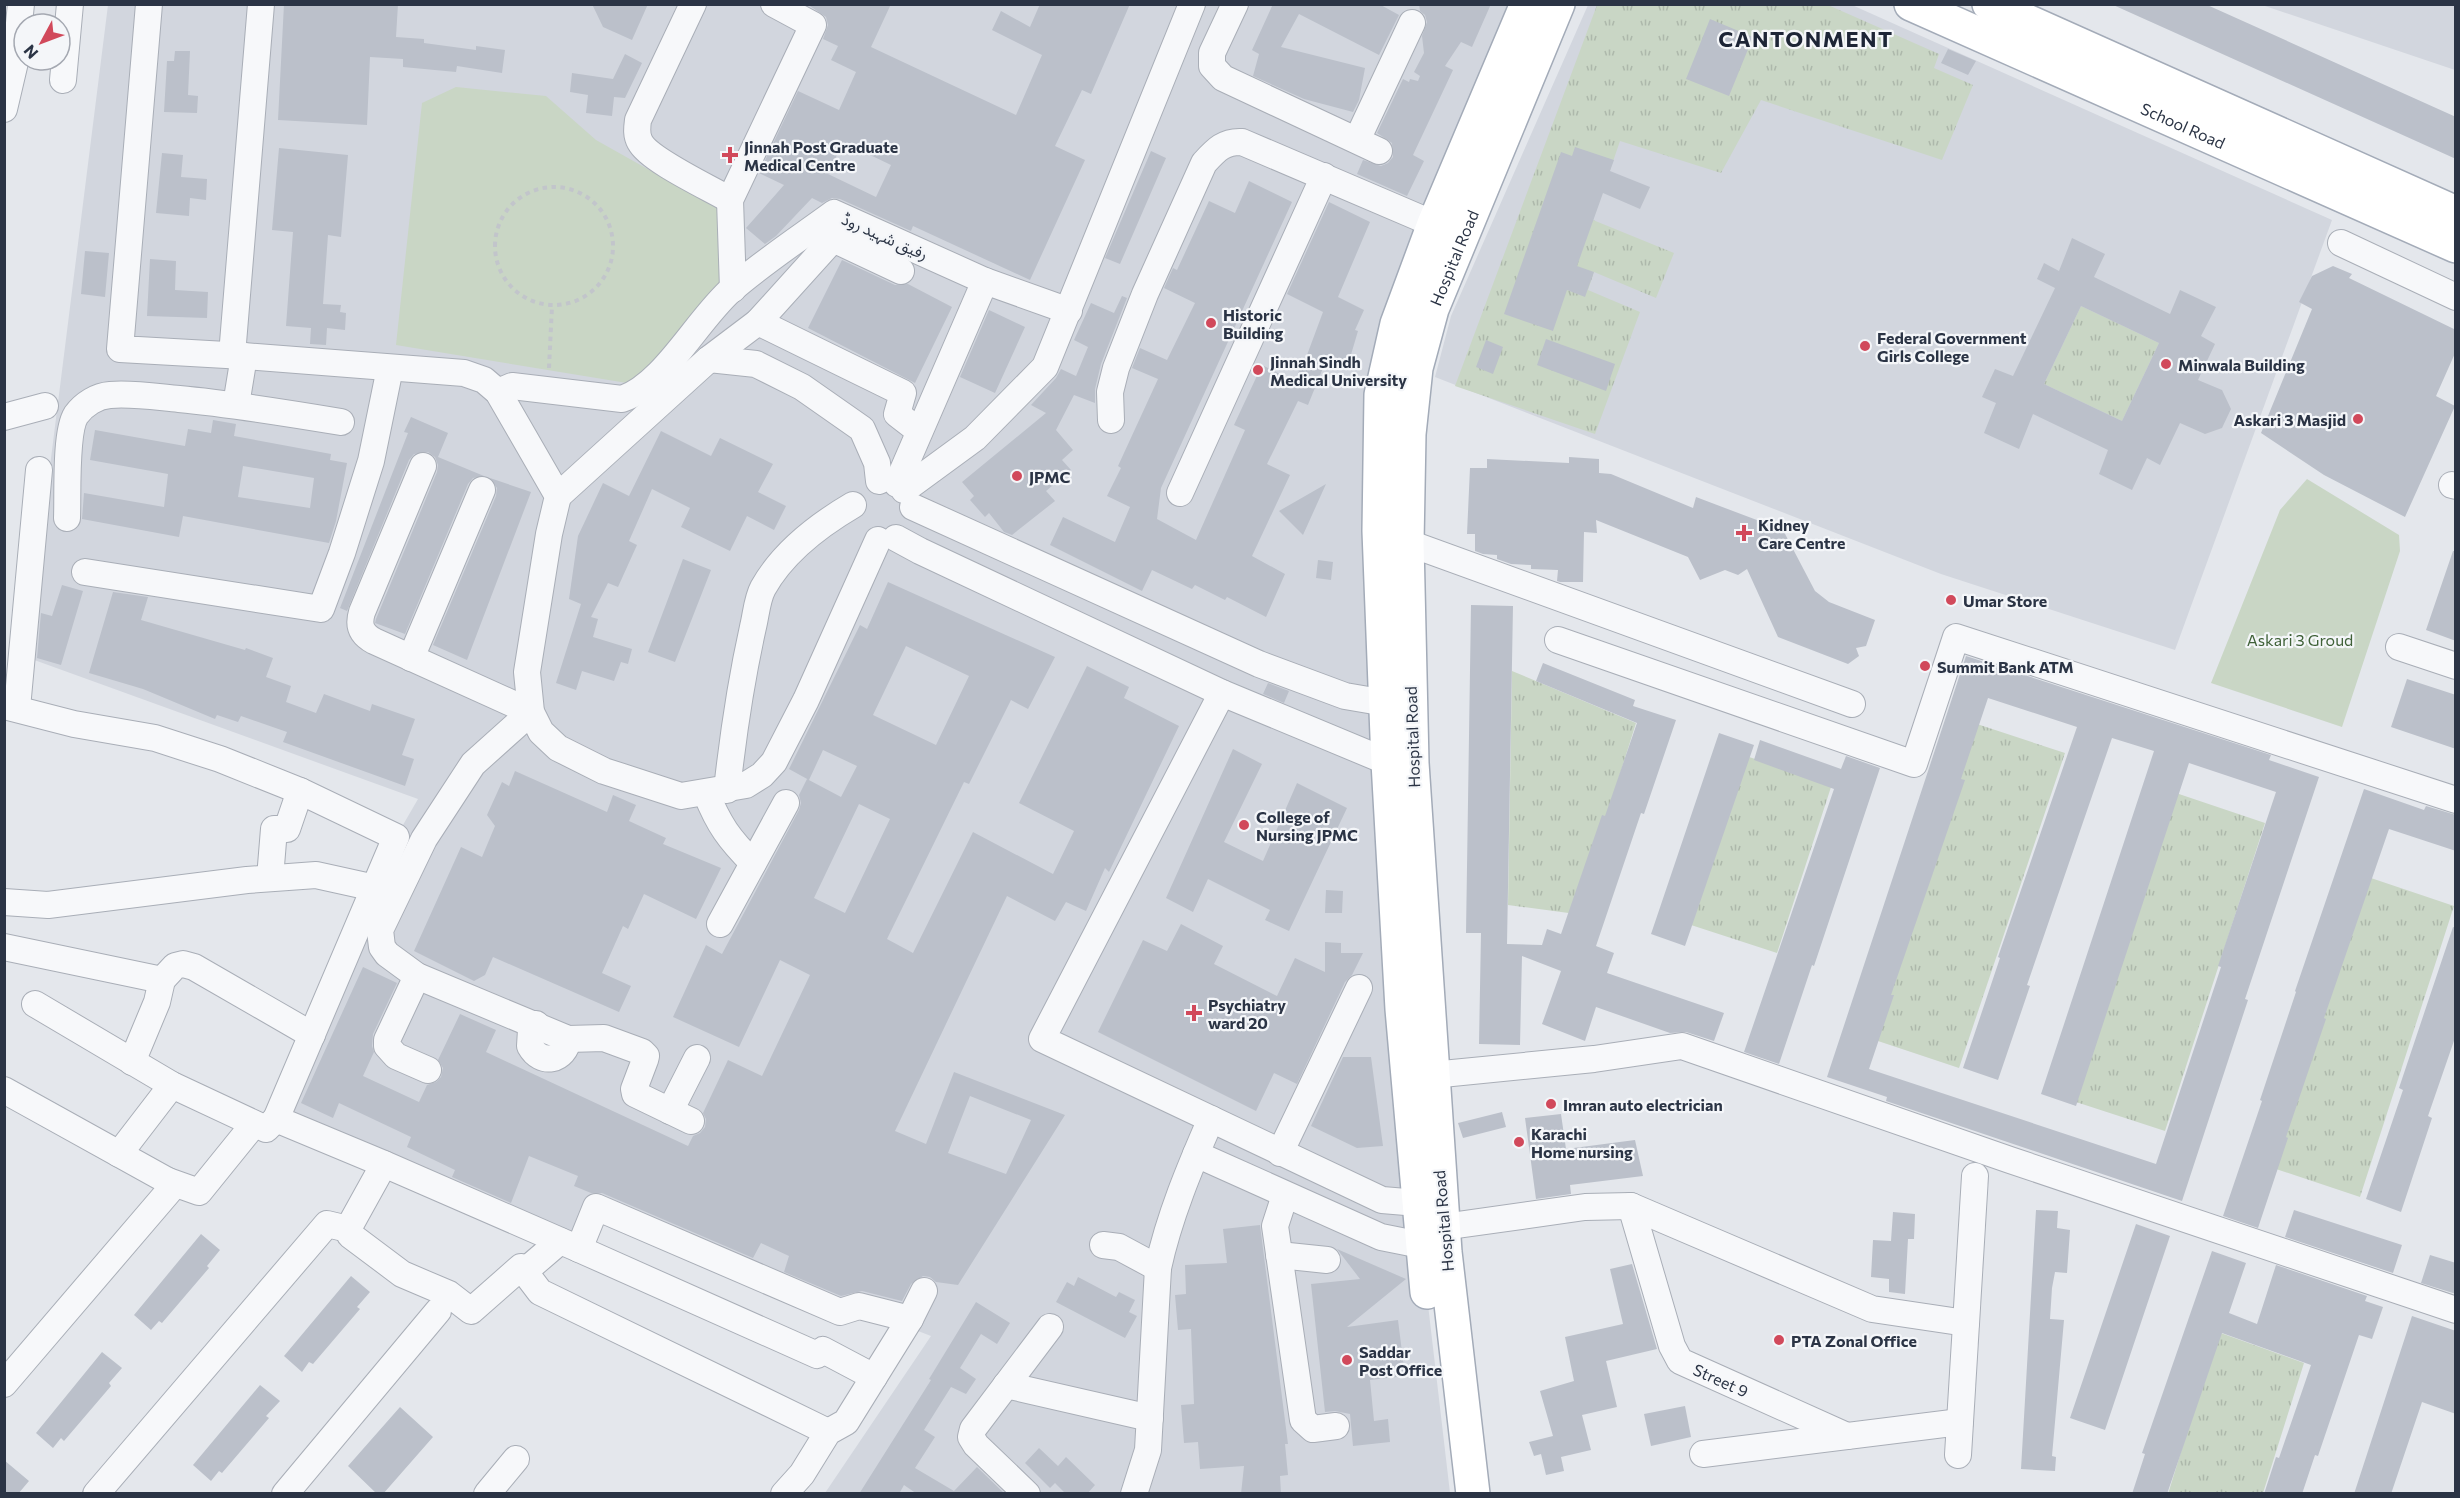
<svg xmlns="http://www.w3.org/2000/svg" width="2460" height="1498" viewBox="0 0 2460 1498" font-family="Commissioner,'Noto Sans Arabic',sans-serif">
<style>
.built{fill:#d2d6de}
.grass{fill:url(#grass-tufts)}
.park{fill:#c9d6c5}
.building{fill:#bbc0ca;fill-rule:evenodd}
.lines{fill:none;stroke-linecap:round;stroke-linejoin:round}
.minor-casing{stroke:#a9aeb7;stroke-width:28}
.major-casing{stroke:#a3abb8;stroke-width:36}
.path{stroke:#c2c5cb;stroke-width:4;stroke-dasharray:4.5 4.5;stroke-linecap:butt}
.minor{stroke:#f7f8fa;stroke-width:26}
.major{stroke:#fff;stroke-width:33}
.poi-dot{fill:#d1495b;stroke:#f4f6f9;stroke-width:2}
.labels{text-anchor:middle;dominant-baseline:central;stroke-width:4.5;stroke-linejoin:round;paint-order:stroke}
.street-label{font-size:16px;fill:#2b3445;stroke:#f4f6f9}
.poi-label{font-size:16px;font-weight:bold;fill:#2b3445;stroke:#f4f6f9;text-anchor:start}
.park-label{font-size:16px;fill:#3f6138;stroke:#f4f6f9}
.district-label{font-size:22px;font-weight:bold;letter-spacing:1.5px;fill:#1d2536;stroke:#f4f6f9}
</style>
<defs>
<pattern id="grass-tufts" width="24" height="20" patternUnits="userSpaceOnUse" patternTransform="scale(1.5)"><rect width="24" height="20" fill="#c9d6c5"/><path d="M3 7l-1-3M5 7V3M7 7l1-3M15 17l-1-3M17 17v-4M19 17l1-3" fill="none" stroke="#adb8ab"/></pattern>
</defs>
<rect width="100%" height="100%" fill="#e4e7ec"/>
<!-- built -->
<path class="built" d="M108 5H1512L1397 324 1421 1245 1450 1493H825L931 1336 596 1207 579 1249 276 1119 396 837 418 799 26 657Z
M1588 5H1852L2332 220 2175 650 1941 574 1435 377 1451 316Z
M2262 5H2455V70Z"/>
<!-- grass -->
<path class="grass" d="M1597 5H1828L1939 54 1934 68 1973 85 1942 160 1761 100 1721 173 1620 141 1593 220 1674 253 1656 298 1594 272 1588 290 1640 312 1595 434 1455 386Z
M2081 306 2159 343 2122 421 2044 384Z
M1512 671 1636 723 1576 914 1508 905Z
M1977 724 2065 753 1959 1068 1872 1039Z
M1746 756 1832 784 1777 953 1691 925Z
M2176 793 2265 823 2165 1131 2076 1102Z
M2365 876 2454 906 2360 1197 2270 1167Z
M2218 1332 2304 1363 2263 1493 2168 1494Z"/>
<!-- park -->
<path class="park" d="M456 87 546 96 596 140 717 208 725 277 642 376 633 384 396 345 422 103Z
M2307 479 2399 535 2400 551 2342 727 2211 683 2280 510Z"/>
<!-- building -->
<path class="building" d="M284 4H398L396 37 424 39V43L476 50V46L505 50 502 73 457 66 456 72 403 67V59L370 57 367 125 278 120Z
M592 4H648L632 40 603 27Z
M807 4H891L871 47 1016 115 1042 55 992 30 1001 11 1030 27 1040 4H1130L1091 94 1082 90 1055 146 1085 160 1030 280 913 226 911 231 840 199 832 198 822 203 812 198 776 236 765 244 746 228 784 185 759 173 798 91 839 110 856 72 831 60 838 46 823 39 828 25 826 17ZM843 142 891 165 876 197 828 174Z
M1273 4H1379L1399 15 1379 55 1299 14 1281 47 1365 68 1359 100 1353 112 1304 99 1253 76 1259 54 1252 50Z
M1419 4H1491L1472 47 1461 42 1445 66 1453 70 1413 155 1424 161 1407 196 1357 174 1363 160 1381 166 1388 163 1393 157 1392 143 1377 133 1403 79 1409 82 1410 79 1418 81 1420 76 1414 72 1424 53 1422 36 1427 22 1425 15 1420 11Z
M2111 4H2205L2456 117V159Z
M1710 19 1753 37 1729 96 1686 79Z
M1948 49 1976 61 1968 75 1941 63Z
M175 51H190L188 95 198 96 197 113 164 112 167 61H174Z
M625 54 642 63 625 98 614 97 612 116 586 113 588 95 570 92 572 73 613 79Z
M1575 147 1614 160 1610 171 1650 187 1640 209 1603 193 1577 266 1594 272 1585 297 1567 290 1553 331 1504 314 1561 152 1572 156Z
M279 148 348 155 341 237 328 235 323 304 341 305 340 312 346 313 345 330 327 328 326 345 310 344 311 328 286 326 293 232 272 230Z
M1151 151 1166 158 1120 264 1105 258Z
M162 153 183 155 181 177 207 179 206 200 190 198 189 216 156 213Z
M1249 181 1292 202 1161 488 1157 519 1196 540 1245 430 1234 425 1262 365 1294 381 1307 355 1323 312 1287 294 1329 202 1370 222 1338 297 1364 310 1355 330 1358 331 1347 368 1325 363 1308 405 1298 401 1267 464 1290 475 1252 556 1285 574 1266 617 1227 597 1225 600 1195 585 1192 589 1152 570 1142 591 1050 545 1063 517 1115 542 1130 507 1107 496 1121 468 1118 466 1158 379 1132 368 1140 348 1167 360 1195 303 1164 288 1173 268 1177 270 1209 201 1235 213Z
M2072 238 2105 254 2094 277 2170 314 2180 290 2216 307 2201 336 2215 344 2198 380 2222 390 2231 409 2222 428 2205 434 2180 423 2160 465 2147 458 2132 490 2099 474 2108 450 2033 414 2019 449 1984 433 1996 403 1982 397 1995 369 2013 376 2055 288 2037 279 2044 263 2059 271ZM2081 306 2159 343 2122 421 2044 384Z
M85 251 109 253 105 297 81 294Z
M150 259 176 261 175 290 208 292 207 318 147 316Z
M842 260 895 285 908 284 952 307 915 383 808 328Z
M2333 266 2352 274 2349 278 2456 330V351L2436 396 2455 406 2405 517 2324 475 2261 433 2312 309 2299 302 2312 276Z
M1122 296 1127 298 1101 364 1095 389V403L1074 395 1056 430 1073 450 1062 460 1071 470 1046 491 1055 501 1012 535 1004 532 989 513 985 517 970 500 974 496 962 482 1046 413 1031 405 1056 378 1061 369 1076 376 1088 347 1074 340 1091 303 1114 313Z
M989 310 1025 327 995 393 960 377Z
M1546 339 1615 364 1606 391 1537 365Z
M1486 340 1503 347 1493 374 1476 367Z
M411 417 448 433 438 457 484 476 473 478 468 484 405 634 375 623 376 619 437 472 438 465 435 457 428 452 414 454 409 460 347 611 340 608 408 433 404 432Z
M213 420 236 424 234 436 331 454 330 460 347 463 336 521 329 543 183 516 179 537 82 519 84 493 164 507 168 474 90 460 95 430 185 446 188 429 211 433ZM243 466 314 478 310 508 238 497Z
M661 431 711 456 720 438 773 464 758 492 786 506 774 530 747 516 730 551 681 527 690 508 652 489 629 541 637 545 618 587 608 583 591 617 598 619 593 637 632 649 628 664 621 662 614 681 582 671 576 690 556 683 581 604 569 599 578 536 603 483 629 496Z
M1569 457 1599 459V473L1611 474 1693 508 1696 497 1783 530 1815 591 1829 602 1875 620 1866 646 1856 648 1859 656 1848 664 1778 637 1747 569 1738 575 1725 570 1700 580 1688 557 1596 520 1597 533 1584 532 1583 582H1560L1557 581 1558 570 1531 569V565L1511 564 1497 559V555L1483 554 1475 551V534H1467L1470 468H1487V459L1569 463Z
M490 478 531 492 467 660 433 645 496 496 497 488Z
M1326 484 1303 535 1279 511Z
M2453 551H2456V641L2426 630Z
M683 559 711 570 675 662 648 652Z
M1318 560 1333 562 1331 580 1316 578Z
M888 582 1055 657 1028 709 1011 700 969 784 964 782 887 939 913 953 973 832 1053 874 1074 831 1019 803 1087 666 1129 687 1124 698 1179 726 1109 872 1105 868 1086 911 1066 902 1055 921 1007 896 895 1131 926 1144 954 1072 1065 1115 958 1285 936 1282 930 1277 923 1276 911 1284 902 1301 862 1291 841 1296 784 1272 789 1256 761 1243 753 1258 602 1193H591L574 1186 578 1176 529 1156 511 1203 452 1177 455 1170 407 1147 411 1137 339 1103 333 1118 301 1103 363 967 397 983 373 1034 372 1046 374 1052 363 1076 419 1102 427 1085 436 1082 441 1077 443 1068 438 1060 460 1014 496 1030 486 1052 688 1146 693 1136 700 1133 705 1127 706 1119 703 1113 728 1060 762 1076 810 975 780 960 739 1047 673 1017 706 945 722 954 799 810 801 803 799 795 807 779 841 797 857 766 823 750 809 780 789 769 860 625 867 629ZM906 646 969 676 936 745 873 715ZM859 804 890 819 845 913 814 898ZM970 1096 1031 1120 1006 1174 948 1153Z
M62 585 83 591 61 665 37 658 41 613 52 616Z
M113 592 148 597 141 620 245 650 246 648 273 658 266 677 291 686 286 702 316 713 324 694 370 711 372 704 415 719 402 755 414 759 405 786 283 742 287 732 241 716 238 722 217 715 215 719 143 689 89 673Z
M1471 605 1513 606 1507 944 1542 945 1547 929 1561 934 1602 815 1605 816 1637 723 1536 681 1543 663 1635 700 1633 706 1676 720 1644 814 1641 813 1596 946 1614 953 1607 973 1724 1013 1714 1041 1686 1032 1670 1033 1596 1007 1585 1041 1542 1024 1561 971 1522 956 1520 1045 1479 1044 1481 933H1466Z
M1966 656 2271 755 2269 760 2319 777 2245 999 2248 1000 2182 1201 1886 1101 1887 1097 1827 1077ZM1988 698 2077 727 1998 957 2000 958 1963 1068 1998 1080 2030 986 2027 985 2112 738 2154 751 2041 1094 2076 1106 2189 763 2276 792 2218 966 2221 967 2156 1164 1869 1069 1894 995H1891L1965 780 1961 779Z
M2407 679 2456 695V749L2391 727Z
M1268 683 1289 691 1284 703 1263 694Z
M1719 733 1754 745 1685 946 1651 934Z
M1760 740 1841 769 1846 756 1880 768 1814 966 1812 965 1779 1064 1744 1052 1834 789 1754 760Z
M1233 749 1262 764 1224 842 1263 861 1297 783 1347 808 1289 931 1265 920 1270 910 1208 879 1193 912 1166 898Z
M515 771 607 812 613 795 636 805 629 821 666 838 663 844 721 868 696 919 644 894 628 929 623 926 602 973 631 986 619 1012 493 957 485 975 474 981 414 951 461 847 482 857 495 826 487 815 502 782 509 786Z
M2364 789 2424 810 2426 806 2456 815V851L2389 829 2324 1018 2326 1019 2286 1137 2288 1138 2258 1228 2223 1216 2262 1101 2260 1100 2296 992 2295 991Z
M1326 890 1343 891 1342 913H1325Z
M1181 924 1223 946 1214 964 1277 996 1295 958 1325 972V942L1341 943V953H1363L1352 975 1345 982 1297 1084 1274 1073 1256 1111 1098 1032 1143 940 1167 951Z
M2453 927 2456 928V1035L2428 1116 2432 1118 2401 1212 2366 1199 2403 1090 2399 1088Z
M1343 1057H1371L1383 1146 1357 1148 1311 1126Z
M1502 1112 1506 1127 1463 1138 1458 1123Z
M1561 1114 1566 1149 1635 1140 1643 1176 1570 1185 1571 1194 1536 1199 1525 1118Z
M2036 1210 2058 1211 2057 1228 2070 1230 2067 1273 2055 1272 2052 1288 2050 1319 2064 1320 2052 1456 2056 1457 2055 1471 2021 1469Z
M2294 1210 2402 1245 2393 1273 2285 1237Z
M1893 1212 1915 1214 1914 1239H1908L1905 1294 1889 1292V1279L1871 1277 1873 1240 1891 1241Z
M2136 1224 2170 1236 2105 1430 2070 1418Z
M1260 1225 1288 1444H1285L1288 1475 1280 1476 1281 1494H1241L1244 1466 1200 1469 1198 1442 1184 1443 1181 1405 1194 1404 1191 1329 1178 1330 1175 1295 1186 1294 1185 1265 1227 1263 1223 1229Z
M201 1234 220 1250 207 1266 209 1268 162 1323 159 1321 151 1330 134 1315Z
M1337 1249 1406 1279 1347 1327 1398 1320 1405 1376 1370 1380 1374 1421 1388 1419 1390 1442 1353 1446 1350 1414 1335 1411 1325 1412 1311 1284 1360 1279Z
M2212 1251 2246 1263 2229 1313 2257 1324 2276 1265 2367 1296 2365 1301 2383 1307 2372 1339 2359 1335 2318 1456 2315 1455 2302 1494H2264L2276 1457 2279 1458 2311 1365 2222 1333 2167 1494H2132L2145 1454 2142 1453Z
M2430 1255 2456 1263V1294L2421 1283Z
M1632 1264 1657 1349 1606 1361 1617 1407 1582 1415 1591 1450 1561 1457 1564 1471 1546 1475 1541 1454 1534 1456 1529 1442 1553 1436 1540 1391 1574 1381 1565 1337 1623 1324 1610 1269Z
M351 1276 370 1292 357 1307 360 1309 313 1364 309 1362 302 1372 284 1356Z
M1078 1277 1116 1297 1119 1292 1135 1300 1129 1312 1137 1316 1125 1338 1056 1302 1067 1282 1074 1286Z
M976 1302 1010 1323 997 1344 981 1334 960 1368 976 1379 966 1394 951 1387 924 1430 935 1437 915 1468 954 1491 977 1467 1005 1494H917L904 1485 899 1494H859L931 1380 929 1379Z
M2412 1316 2456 1331V1414L2422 1402 2391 1494H2354Z
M102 1352 122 1368 109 1383 111 1386 64 1441 61 1438 53 1448 36 1433Z
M260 1385 280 1401 266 1416 269 1418 222 1473 219 1471 211 1481 193 1465Z
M1685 1406 1691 1437 1651 1446 1644 1414Z
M400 1407 433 1437 383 1494H377L348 1466Z
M1039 1448 1058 1466 1066 1457 1095 1485 1087 1494H1066L1055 1483 1050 1488 1025 1463Z
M4 1460 29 1481 18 1494H4Z"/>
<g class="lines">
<defs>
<g id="minor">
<path d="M149 4 120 349 244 356 464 373 484 380 498 392 558 496 549 534 527 672 531 712 541 732 558 748 604 771 681 796 746 785 762 775 774 762 806 700 878 540"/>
<path d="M693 4 638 120C637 128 636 135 640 142 649 160 710 188 730 200"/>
<path d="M1235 4 1212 53V66L1223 78 1379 151"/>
<path d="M63 80 70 4"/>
<path d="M4 109 15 62 21 4"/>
<path d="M1357 140 1412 23"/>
<path d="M2341 243 2456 297"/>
<path d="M733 289 730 200 813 25 774 4"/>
<path d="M758 322 903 393 897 414 919 431"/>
<path d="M232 355 261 4"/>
<path d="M709 359 756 364 802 387 862 429 877 463 879 481"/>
<path d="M498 392 512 386 622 399C664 385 697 320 731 290 763 262 800 238 834 213L985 281 1069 311"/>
<path d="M236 405 244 356"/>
<path d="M4 417 45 406"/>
<path d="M1111 420 1110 392 1116 368 1145 294 1204 163C1216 150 1224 141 1242 142L1434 224"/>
<path d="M423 466 362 612C358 625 361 634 374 641L531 712 473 764 424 839 380 930 382 947 387 954 417 976 568 1039 604 1038 642 1052 646 1056 645 1060 634 1089 635 1094 691 1121"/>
<path d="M897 484 985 281"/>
<path d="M2452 485 2456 486"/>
<path d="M904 490 975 438 1045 367 1192 4"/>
<path d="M1180 493 1324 176"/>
<path d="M558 496 709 359 758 322 833 239 901 271"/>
<path d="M913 507 1259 664 1345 696 1386 703"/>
<path d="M67 518C68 496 65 432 76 415 84 404 97 396 110 395 132 393 157 397 179 399 233 404 287 413 341 422"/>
<path d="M1392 537 1852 704"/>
<path d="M896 538 920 551 1222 693 1388 762"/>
<path d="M85 572 321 609 342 553 371 461 390 368"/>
<path d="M1558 640 1914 764 1956 637 2456 800"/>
<path d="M2399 647 2456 666"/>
<path d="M411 658 482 490"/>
<path d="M1222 693 1042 1039 1382 1200 1418 1203"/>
<path d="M4 706 74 724 155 738 220 759 300 791 396 837 276 1119 384 1164 579 1249 596 1207 840 1312 859 1306 910 1319"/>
<path d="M17 708 39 470"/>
<path d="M727 790C733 735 741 681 753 627 756 615 757 599 763 588 783 552 819 525 853 505"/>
<path d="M706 793C719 825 729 839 753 863"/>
<path d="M270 878 274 829H287L300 791"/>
<path d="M4 902 48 905 247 880 316 875 375 888"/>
<path d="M720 924 786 803"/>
<path d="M4 947 162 980"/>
<path d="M417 976 387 1040V1046L396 1056 428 1070"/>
<path d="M35 1004 172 1085 266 1129 276 1119"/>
<path d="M536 1024 531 1030 530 1046C541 1066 565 1061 568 1039"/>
<path d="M132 1062 157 1002 162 980 175 966 183 964 194 967 312 1035"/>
<path d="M1432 1075 1594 1059 1682 1046 2010 1160 2456 1310"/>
<path d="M4 1090 168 1181 170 1190 4 1384"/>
<path d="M670 1111 697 1058"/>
<path d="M1280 1153 1359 988"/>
<path d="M119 1154 172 1085"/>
<path d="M1196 1154 1381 1237 1421 1245"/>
<path d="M168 1181 199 1192 254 1124"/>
<path d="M1285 1195 1275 1226 1303 1420 1313 1429 1336 1426"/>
<path id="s1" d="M1631 1206 1672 1346 1680 1361 1847 1436"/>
<path d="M1443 1227 1585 1207 1631 1206 1872 1309 1966 1323"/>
<path d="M348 1229 350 1235 402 1274 449 1294 471 1311 521 1267 540 1292 828 1432"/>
<path d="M1103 1245 1119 1247 1158 1268"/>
<path d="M579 1249 817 1355 823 1350 874 1377"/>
<path d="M1279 1255 1327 1260"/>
<path d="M525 1271 560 1241"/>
<path d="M1006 1385 1150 1418"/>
<path d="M1703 1454 1960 1422"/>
<path d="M1958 1455 1975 1176"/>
<path d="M96 1494 327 1224 348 1229 384 1164"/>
<path d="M285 1494 438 1311"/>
<path d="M487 1494 516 1459"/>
<path d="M784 1494 802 1474 828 1432 846 1422 910 1319 924 1291"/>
<path d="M1027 1494 976 1445 971 1437 973 1429 1050 1327"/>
<path d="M1134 1494 1148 1450 1158 1268C1169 1217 1190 1167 1211 1119"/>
</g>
<g id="major">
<path id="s2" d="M1911 4 2456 246"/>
<path d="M1989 4 2456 213"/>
<path d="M1427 1292 1402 1009 1388 762 1379 531 1381 395 1397 324 1434 224 1527 4"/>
<path id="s3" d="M1473 1494 1445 1252 1412 763 1407 543 1409 434 1416 368 1432 309 1558 4"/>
</g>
</defs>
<!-- minor casing -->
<use href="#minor" class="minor-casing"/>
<!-- major casing -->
<use href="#major" class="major-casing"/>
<!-- path -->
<path class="path" d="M495 246a59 59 0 1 1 118 0a59 59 0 1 1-118 0Z
M549 368 552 306"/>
<!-- minor -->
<use href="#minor" class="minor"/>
<!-- major -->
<use href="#major" class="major"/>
</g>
<!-- markers -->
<g class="poi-dot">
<path d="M727 146h6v6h6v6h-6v6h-6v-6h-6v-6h6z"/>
<circle cx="1211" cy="323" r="6"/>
<circle cx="1865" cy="346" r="6"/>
<circle cx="2166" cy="364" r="6"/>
<circle cx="1258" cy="370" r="6"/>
<circle cx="2358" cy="419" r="6"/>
<circle cx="1017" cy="476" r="6"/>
<path d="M1741 524h6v6h6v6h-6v6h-6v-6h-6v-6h6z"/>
<circle cx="1951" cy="600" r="6"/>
<circle cx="1925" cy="666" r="6"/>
<circle cx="1244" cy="825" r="6"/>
<path d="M1191 1004h6v6h6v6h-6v6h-6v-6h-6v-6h6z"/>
<circle cx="1551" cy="1104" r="6"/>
<circle cx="1519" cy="1142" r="6"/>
<circle cx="1779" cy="1340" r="6"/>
<circle cx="1347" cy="1360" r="6"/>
</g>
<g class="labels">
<!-- street labels -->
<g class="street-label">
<text stroke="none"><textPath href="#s2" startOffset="298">School Road</textPath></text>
<text transform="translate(885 236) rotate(24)">رفیق شہید روڈ</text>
<text stroke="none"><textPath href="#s3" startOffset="1246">Hospital Road</textPath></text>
<text transform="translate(1412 737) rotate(-92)">Hospital Road</text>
<text transform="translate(1443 1221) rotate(-95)">Hospital Road</text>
<text stroke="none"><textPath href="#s1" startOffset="208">Street 9</textPath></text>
</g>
<!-- poi labels -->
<g class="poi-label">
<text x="744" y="146">Jinnah Post Graduate<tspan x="744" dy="18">Medical Centre</tspan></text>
<text x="1223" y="314">Historic<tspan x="1223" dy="18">Building</tspan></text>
<text x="1877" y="337">Federal Government<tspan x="1877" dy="18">Girls College</tspan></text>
<text x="1270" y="361">Jinnah Sindh<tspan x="1270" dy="18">Medical University</tspan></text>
<text x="2178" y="364">Minwala Building</text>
<text x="2346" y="419" text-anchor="end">Askari 3 Masjid</text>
<text x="1029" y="476">JPMC</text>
<text x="1758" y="524">Kidney<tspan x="1758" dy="18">Care Centre</tspan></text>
<text x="1963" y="600">Umar Store</text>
<text x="1937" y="666">Summit Bank ATM</text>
<text x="1256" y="816">College of<tspan x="1256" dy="18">Nursing JPMC</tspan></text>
<text x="1208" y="1004">Psychiatry<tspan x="1208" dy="18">ward 20</tspan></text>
<text x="1563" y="1104">Imran auto electrician</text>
<text x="1531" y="1133">Karachi<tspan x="1531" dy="18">Home nursing</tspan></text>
<text x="1791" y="1340">PTA Zonal Office</text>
<text x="1359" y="1351">Saddar<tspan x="1359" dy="18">Post Office</tspan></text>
</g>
<!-- park labels -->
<g class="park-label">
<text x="2300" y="639">Askari 3 Groud</text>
</g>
<!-- district labels -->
<g class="district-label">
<text x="1806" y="38">CANTONMENT</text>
</g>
</g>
<!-- border -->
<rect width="2460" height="1498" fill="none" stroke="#2b3445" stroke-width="12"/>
<!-- north arrow -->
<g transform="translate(42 42) rotate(229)"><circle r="28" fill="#f4f6f9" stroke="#a4a8b1" stroke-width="1.5"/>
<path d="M0-4.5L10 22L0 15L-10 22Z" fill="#d1495b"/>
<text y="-9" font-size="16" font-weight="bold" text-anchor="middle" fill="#2b3445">N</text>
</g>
</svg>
